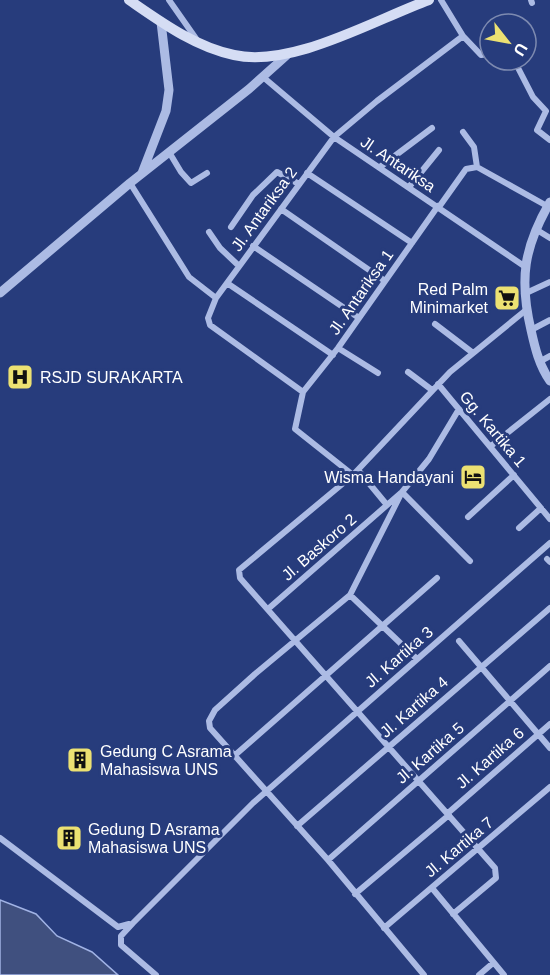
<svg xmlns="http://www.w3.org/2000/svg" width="550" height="975" viewBox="0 0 550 975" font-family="Arial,sans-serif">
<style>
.water{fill:#40507f;stroke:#a1b3e5;stroke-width:1.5}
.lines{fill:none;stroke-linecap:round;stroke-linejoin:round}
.minor{stroke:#acbbe4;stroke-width:6}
.tertiary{stroke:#acbbe4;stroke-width:9}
.secondary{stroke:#d5ddf4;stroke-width:10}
.labels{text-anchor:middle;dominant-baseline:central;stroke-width:6;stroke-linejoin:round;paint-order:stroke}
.street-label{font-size:16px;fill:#fff;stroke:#273c7c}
.poi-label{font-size:16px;fill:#fff;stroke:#273c7c;text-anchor:start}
</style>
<rect width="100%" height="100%" fill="#273c7c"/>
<!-- water -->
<path class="water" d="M0 900 36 914 57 936 92 952 118 975H0Z"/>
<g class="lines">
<!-- minor -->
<path class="minor" d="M169 0 197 40
M441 0 463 36 481 55 490 54
M531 0 532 3
M514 60 533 97 546 111 537 130 550 140
M263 77 334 137 524 266
M463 132 474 147 477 167
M169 152 181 172 191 183 207 173
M380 167 432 128
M477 167 547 206
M307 173 412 243
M130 183 189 277 216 298
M409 187 439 150
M439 207 466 169 477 167
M281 209 385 281
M231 227 253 195 277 172 299 184
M537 230 550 238
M209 232 220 248 239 266
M253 246 359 318
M227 283 333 355
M524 294 550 282
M435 324 473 353
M531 330 550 320
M338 348 378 373
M539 362 550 356
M408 372 432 390
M438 384 550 519
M303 392 210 325 208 318 216 298 334 137 377 101 463 36
M491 446 550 399
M358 470 387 505
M353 475 295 429 303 392 338 348 438 206
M468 517 514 475
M519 528 541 508
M547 559 550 562
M350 595 417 659
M268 609 402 492 429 459 459 409
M459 641 550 748
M234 756 437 578
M448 813 550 724
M297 826 550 608
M0 838 118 927 129 924
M328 860 550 666
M432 888 504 975
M355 894 449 815
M453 914 496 878 495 868 240 578 239 570 353 475 450 372 526 310
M384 928 550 787
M156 975 121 945V936L133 923 253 803 550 543
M424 975 328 860 210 728 209 721 215 710 255 674 350 595 402 492 470 561
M479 975 493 963"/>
<!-- tertiary -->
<path class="tertiary" d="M142 173 166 111 169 90 161 22
M550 202C524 247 519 279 531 330 535 348 539 365 550 381
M0 293 130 183 249 89 287 55"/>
<!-- secondary -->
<path class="secondary" d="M129 0C161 22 195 47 234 55 292 68 374 20 429 0"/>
</g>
<!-- icons -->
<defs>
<symbol id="supermarket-square" viewBox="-11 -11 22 22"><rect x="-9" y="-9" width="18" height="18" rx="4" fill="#ece172" stroke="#273c7c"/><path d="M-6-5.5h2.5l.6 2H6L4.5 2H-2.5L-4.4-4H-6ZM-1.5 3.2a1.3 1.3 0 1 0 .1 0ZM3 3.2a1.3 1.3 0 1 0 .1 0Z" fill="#111"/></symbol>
<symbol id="hospital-square" viewBox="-11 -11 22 22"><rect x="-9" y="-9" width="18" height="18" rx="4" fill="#ece172" stroke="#273c7c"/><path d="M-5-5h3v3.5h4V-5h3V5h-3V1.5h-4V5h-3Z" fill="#111"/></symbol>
<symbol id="hotel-square" viewBox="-11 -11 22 22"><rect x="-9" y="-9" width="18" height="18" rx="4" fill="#ece172" stroke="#273c7c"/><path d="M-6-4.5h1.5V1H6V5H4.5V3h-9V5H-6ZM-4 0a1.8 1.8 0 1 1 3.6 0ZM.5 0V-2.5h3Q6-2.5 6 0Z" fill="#111"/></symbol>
<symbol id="building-square" viewBox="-11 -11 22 22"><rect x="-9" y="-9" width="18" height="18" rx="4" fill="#ece172" stroke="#273c7c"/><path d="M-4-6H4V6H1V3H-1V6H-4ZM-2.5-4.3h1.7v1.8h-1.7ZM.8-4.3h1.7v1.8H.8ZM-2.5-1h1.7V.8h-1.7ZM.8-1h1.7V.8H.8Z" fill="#111"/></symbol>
</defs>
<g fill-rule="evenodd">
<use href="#supermarket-square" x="492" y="283" width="30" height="30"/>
<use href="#hospital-square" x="5" y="362" width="30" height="30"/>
<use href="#hotel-square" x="458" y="462" width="30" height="30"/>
<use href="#building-square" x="65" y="745" width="30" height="30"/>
<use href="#building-square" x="54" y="823" width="30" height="30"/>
</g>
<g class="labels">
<!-- street labels -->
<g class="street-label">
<text transform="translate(398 164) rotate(34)">Jl. Antariksa</text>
<text transform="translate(264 209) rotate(-54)">Jl. Antariksa 2</text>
<text transform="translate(361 292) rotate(-55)">Jl. Antariksa 1</text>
<text transform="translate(493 429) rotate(50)">Gg. Kartika 1</text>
<text transform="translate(319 547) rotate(-41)">Jl. Baskoro 2</text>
<text transform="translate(399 657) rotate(-41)">Jl. Kartika 3</text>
<text transform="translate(414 707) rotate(-41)">Jl. Kartika 4</text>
<text transform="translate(430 753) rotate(-41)">Jl. Kartika 5</text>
<text transform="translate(490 758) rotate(-41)">Jl. Kartika 6</text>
<text transform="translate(459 847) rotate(-40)">Jl. Kartika 7</text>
</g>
<!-- poi labels -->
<g class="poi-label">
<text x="488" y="289" text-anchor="end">Red Palm<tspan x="488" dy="18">Minimarket</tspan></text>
<text x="40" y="377">RSJD SURAKARTA</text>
<text x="454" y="477" text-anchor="end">Wisma Handayani</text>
<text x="100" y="751">Gedung C Asrama<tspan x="100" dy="18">Mahasiswa UNS</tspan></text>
<text x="88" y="829">Gedung D Asrama<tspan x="88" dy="18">Mahasiswa UNS</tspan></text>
</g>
</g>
<!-- north arrow -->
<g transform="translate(508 42) rotate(121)"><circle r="28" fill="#273c7c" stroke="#7d8ab0" stroke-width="1.5"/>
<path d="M0-4.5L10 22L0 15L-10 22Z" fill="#ece172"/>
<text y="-9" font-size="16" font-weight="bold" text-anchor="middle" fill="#ffffff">U</text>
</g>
</svg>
